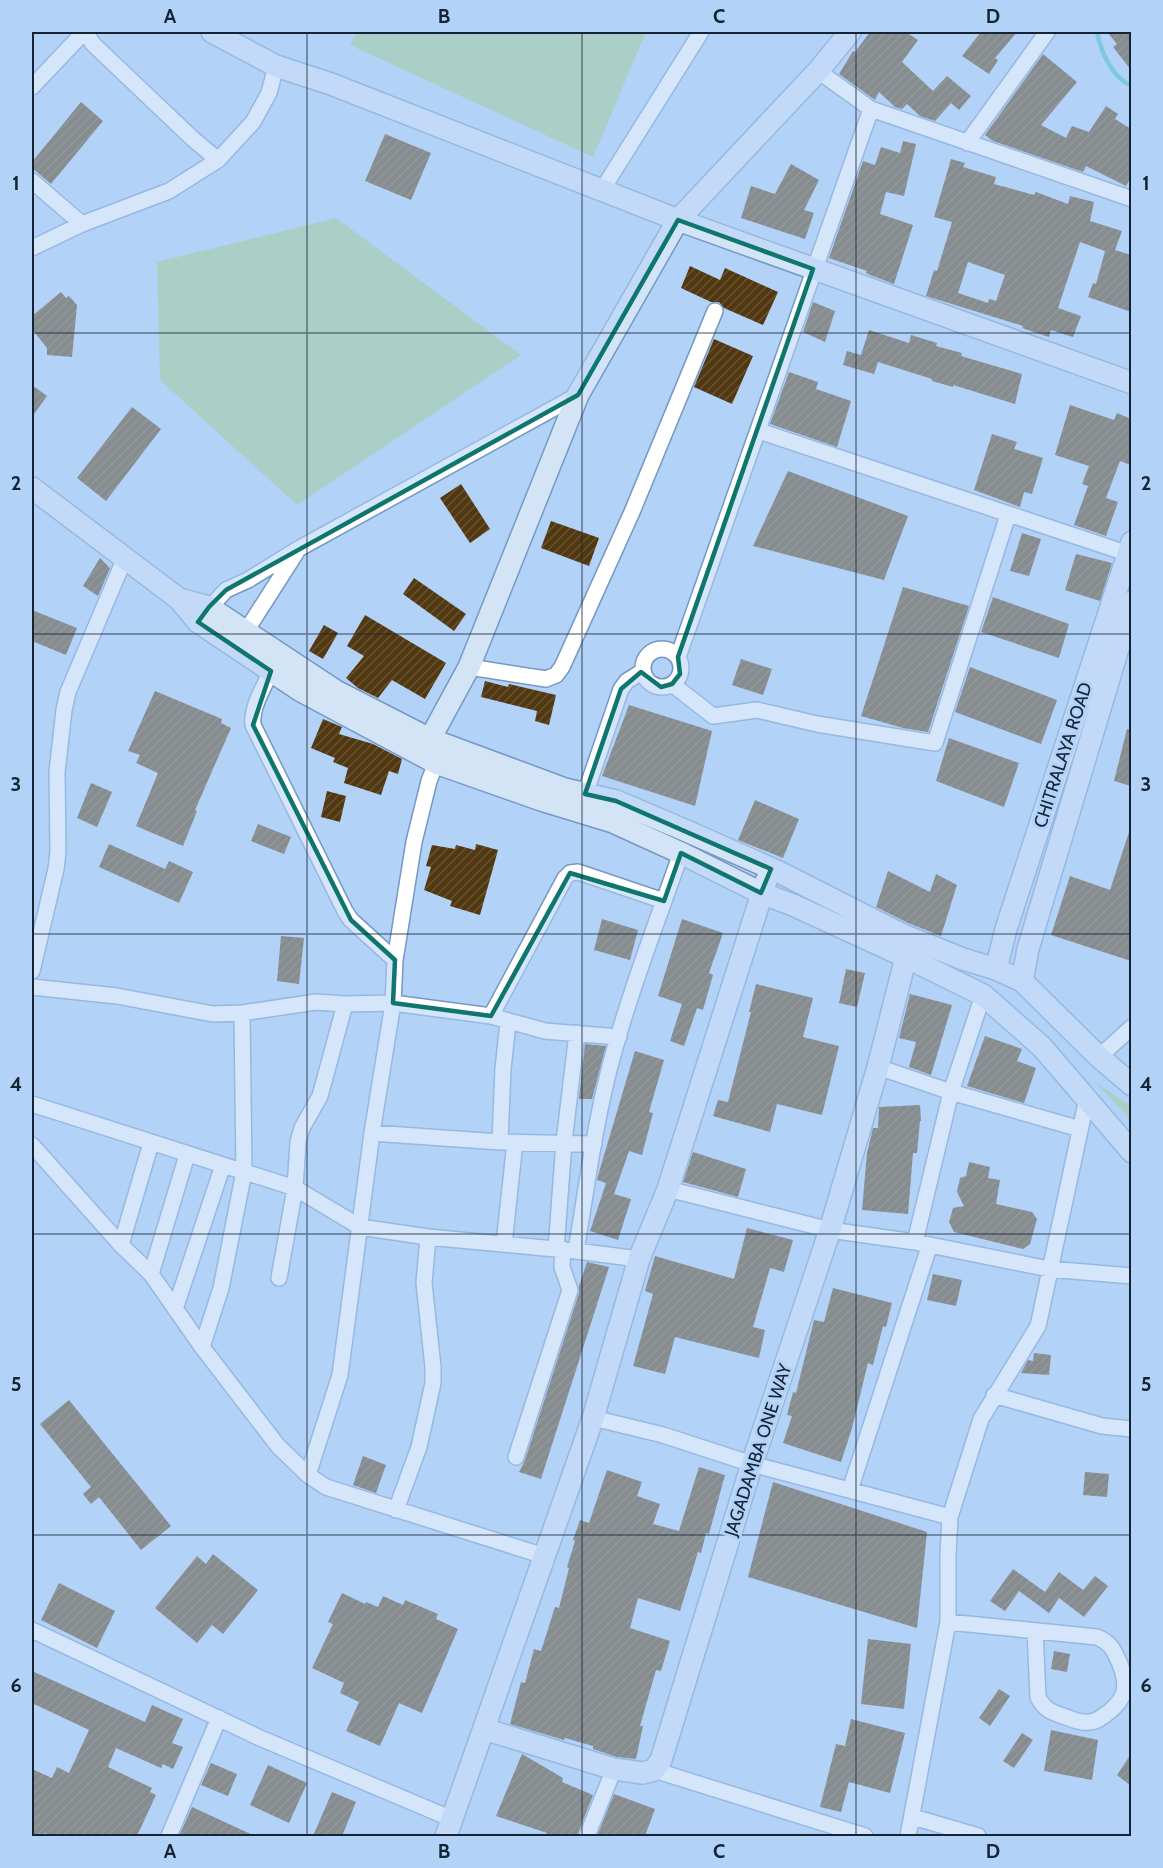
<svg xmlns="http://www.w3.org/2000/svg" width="1163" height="1868" viewBox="0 0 1163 1868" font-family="Cabin,sans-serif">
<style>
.green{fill:#a3cb8a}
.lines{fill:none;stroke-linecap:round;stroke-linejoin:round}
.stream{stroke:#3dbebc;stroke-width:4.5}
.building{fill:url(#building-hatch);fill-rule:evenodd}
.street-casing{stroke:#7499c5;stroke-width:18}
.secondary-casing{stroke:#7499c5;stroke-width:24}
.street{stroke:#fff;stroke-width:15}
.secondary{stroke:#d4e4f7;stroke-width:21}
.marked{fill:none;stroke:#0f766e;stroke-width:4.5;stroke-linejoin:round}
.grid{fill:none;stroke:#152435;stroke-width:1.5;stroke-opacity:0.55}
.labels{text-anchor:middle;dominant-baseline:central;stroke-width:6;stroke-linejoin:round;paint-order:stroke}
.street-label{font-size:18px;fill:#152435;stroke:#b3d2f7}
.neatline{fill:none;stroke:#152435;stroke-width:2}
.grid-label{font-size:20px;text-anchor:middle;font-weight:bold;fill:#152435}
</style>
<defs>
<pattern id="building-hatch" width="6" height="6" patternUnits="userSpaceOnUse" patternTransform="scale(1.5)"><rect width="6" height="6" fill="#523810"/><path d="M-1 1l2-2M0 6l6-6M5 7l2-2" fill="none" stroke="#675334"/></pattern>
</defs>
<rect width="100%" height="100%" fill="#b3d2f7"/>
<!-- green -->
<path class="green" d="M357 32H646L593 157 350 45Z
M336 218 521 355 297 505 160 380 157 262Z
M1096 1083 1131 1106V1120Z"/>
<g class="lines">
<!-- stream -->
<path class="stream" d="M1097 32C1101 52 1112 78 1132 86"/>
</g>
<!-- building -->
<path class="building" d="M870 32H906L918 40 902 62 933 91 947 76 971 96 959 110 951 103 935 121 920 116 907 104 902 109 895 107 879 92 875 100 839 74 853 51 855 52Z
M981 32H1017L995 58 998 60 989 74 962 56Z
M1107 32H1131V70L1113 47 1117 44Z
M1043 54 1077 82 1041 125 1066 138 1072 126 1089 132 1106 106 1118 114 1115 119 1131 129V177L1126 186 1086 166 1083 172 993 141 985 135Z
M81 102 103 121 51 184 32 168V162Z
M385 134 431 153 411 200 365 181Z
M903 141 916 144 904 196 886 192 880 214 913 225 894 284 870 275 866 273 867 271 829 258 863 161 875 165 881 147 900 153Z
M951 159 965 163 963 167 996 177 994 184 1034 195 1036 192 1068 204 1070 196 1094 202 1090 221 1122 231 1115 250 1131 255V312L1088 297 1093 283 1096 284 1105 251 1080 242 1058 308 1081 316 1073 337 1051 330 1049 337 1022 328 1023 326 926 296 934 270 937 271 952 222 934 217ZM968 262 1005 275 996 301 989 299 988 303 958 293Z
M791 164 819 180 804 210 814 213 805 239 741 218 751 186 775 194Z
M690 266 720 280 725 268 778 292 763 325 724 308 719 302H711L681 288Z
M61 292 66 298 69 296 77 305 72 357 47 355V348L32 329V316Z
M813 302 835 311 825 342 803 332Z
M869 330 909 343 911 335 937 343 936 346 962 353 961 356 1022 374 1015 404 953 385V387L932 381V379L878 362 874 374 843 365 847 351 861 355Z
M714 339 753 356 732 404 694 387Z
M789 372 818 382 816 389 851 401 837 447 770 424Z
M32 385 47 396 32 417Z
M1070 405 1114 420 1117 413 1131 419V465L1120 461 1106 498 1118 502 1106 536 1074 525 1088 486 1082 484 1089 466 1055 455Z
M132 407 161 429 106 501 77 478Z
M992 434 1017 442 1014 449 1043 458 1032 494 1024 492 1020 507 974 490Z
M788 471 908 516 884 580 753 546Z
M461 484 490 529 470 543 440 498Z
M551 521 599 538 589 566 541 548Z
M1022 533 1041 539 1029 576 1010 571Z
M1076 554 1112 563 1100 601 1065 590Z
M100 558 110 568 98 596 83 586Z
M414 578 466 614 454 631 403 594Z
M903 587 969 606 928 732 903 728 861 716Z
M993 597 1069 624 1059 658 981 632Z
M32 610 77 628 66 655 32 641Z
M365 615 446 663 425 699 392 680 378 698 358 688 346 678 364 656 347 646Z
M324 625 338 633 323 659 309 651Z
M741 659 772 669 763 695 732 685Z
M970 667 1057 700 1041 744 955 712Z
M485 681 508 687 509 684 556 695 549 725 535 721 537 711 481 697Z
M155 691 222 719 221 723 231 728 195 810 197 811 183 846 136 826 158 773 136 763 140 755 128 751Z
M629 705 712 731 695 806 602 776Z
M323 719 342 727 339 734 373 744 402 759 398 774 389 771 381 795 344 783 348 768 333 762 335 758 311 748Z
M1127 729 1131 730V786L1114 781Z
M949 738 1019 763 1004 807 936 781Z
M91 783 112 792 97 827 77 818Z
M327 791 346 796 340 822 321 817Z
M755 800 799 819 783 858 738 840Z
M258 824 291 837 284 854 251 841Z
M1129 832H1131V961L1051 935 1070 876 1110 890Z
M109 844 165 869 169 861 193 872 179 903 99 867Z
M476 844 498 850 480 915 450 906 452 901 424 890 431 867 426 866 432 845 455 849 456 845 475 850Z
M888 871 930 892 936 874 957 885 941 936 908 923 876 907Z
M602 919 638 930 630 960 594 950Z
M682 919 723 933 709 973 713 975 703 1010 697 1008 684 1046 670 1041 682 1004 658 996Z
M281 936 304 938 299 984 277 981Z
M846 969 865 973 857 1007 839 1003Z
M756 984 813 998 803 1037 839 1046 822 1115 777 1104 770 1132 713 1116 718 1100 728 1102 751 1012H749Z
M910 994 952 1005 931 1075 909 1067 916 1042 899 1038Z
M985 1036 1022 1049 1017 1061 1036 1068 1024 1103 967 1086Z
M585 1044 606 1046 592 1099H579Z
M635 1051 664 1060 649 1112 653 1113 642 1155 629 1151 614 1194 631 1199 618 1240 590 1231 606 1183 597 1180 599 1172Z
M920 1105 921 1121H920L917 1153H913L908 1214 862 1210 867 1153 873 1128H878L879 1107Z
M693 1152 746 1169 738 1197 683 1182Z
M969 1162 990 1167 988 1178 1000 1180 996 1204 1032 1212 1037 1219 1030 1244 1023 1249 954 1232 949 1222 953 1208 964 1206 957 1192 960 1178 966 1176Z
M747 1228 793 1240 784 1272 770 1268 753 1327 765 1330 759 1358 675 1337 665 1374 633 1366 653 1294 645 1291 655 1256 734 1279Z
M587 1262 609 1267 541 1479 519 1472 525 1460 579 1293V1286Z
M933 1274 962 1280 956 1306 927 1300Z
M833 1288 892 1303 886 1327 883 1326 873 1365 868 1363 852 1428 841 1462 783 1443 792 1416 787 1415 793 1392 796 1393 814 1320 824 1322Z
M1034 1353 1051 1355 1049 1375 1021 1373 1028 1360 1033 1361Z
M69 1400 171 1526 141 1550 99 1497 91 1504 83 1494 91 1487 40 1424Z
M363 1456 386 1465 376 1493 353 1485Z
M699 1467 725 1475 709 1534 706 1533 701 1553 698 1552 680 1611 638 1598 630 1628 670 1641 661 1671 656 1670 640 1726H643L636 1759 617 1757 593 1749V1746L565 1738 564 1740 510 1724 521 1682 525 1683 534 1649 541 1651 555 1607 559 1608 569 1568 567 1567 575 1541 573 1540 580 1520 589 1523 607 1470 642 1482 637 1496 660 1504 653 1524 679 1531Z
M1085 1472 1109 1474 1107 1497 1083 1495Z
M773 1482 927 1532 917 1628 748 1577Z
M213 1554 258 1590 223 1634 212 1625 197 1643 155 1608 197 1556 206 1564Z
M1013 1569 1045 1592 1059 1572 1083 1590 1095 1576 1108 1586 1084 1617 1059 1598 1049 1613 1019 1591 1005 1611 990 1601Z
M59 1583 115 1611 97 1648 41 1620Z
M342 1593 365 1604 366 1602 378 1607 383 1596 403 1605 405 1600 438 1614 436 1619 458 1629 422 1713 399 1703 380 1746 346 1731 359 1702 340 1693 344 1683 312 1668 333 1624 328 1622Z
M868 1639 911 1644 904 1709 861 1704Z
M1054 1651 1070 1654 1067 1672 1051 1669Z
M32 1671 145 1722 152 1705 183 1719 172 1743 183 1747 173 1769 163 1764 161 1768 116 1748 108 1767 152 1788 150 1792 156 1795 137 1836H53L44 1833 42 1836H32V1769L52 1778 57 1767 69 1773 89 1730 32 1703Z
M999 1689 1010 1696 990 1726 979 1718Z
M851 1719 905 1733 890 1793 849 1782 841 1812 820 1807 836 1744 845 1746Z
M1051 1730 1098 1740 1092 1780 1044 1771Z
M1022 1733 1033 1740 1014 1768 1003 1761Z
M522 1754 563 1778 562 1782 593 1795 577 1836H545L547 1833 496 1816Z
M1131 1754V1786L1117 1775Z
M211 1763 237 1774 228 1796 201 1785Z
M268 1765 307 1783 289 1823 250 1805Z
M332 1792 356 1802 342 1836H313Z
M614 1794 655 1809 645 1836H597Z
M192 1807 255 1836H179Z"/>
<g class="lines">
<defs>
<path id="street" d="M85 32 93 44 193 139 218 160
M818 71 871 109 1132 199
M32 87 84 32
M967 143 1047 32
M32 181 82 224
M602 190 701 32
M32 248 82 224 169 191 218 160 253 122 269 93 276 66
M759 431 1132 555
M204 614 226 590 248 580 300 548 578 395
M241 639 296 553
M643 668a19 19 0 1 1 38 0a19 19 0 1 1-38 0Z
M678 657 871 109
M469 667 546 679 556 675 562 667 632 512 715 311
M271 671C264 687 251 707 253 725L345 911 351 920 395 960
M672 684 713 716 757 710 817 724 935 743 1008 515
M585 794 621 689 627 681 643 671
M32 971 56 869 58 852 57 772 64 710 68 692 124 560
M32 987 117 996 213 1014 242 1013 316 1002 345 1004 393 1003 491 1016 545 1031 619 1037
M491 1016 565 878 570 873 578 872 664 901
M1099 1057 1132 1027
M878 1067 951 1092 1080 1129
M32 1104 295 1188 360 1227 428 1237 576 1251 639 1259
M372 1133 500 1142 594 1144
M500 1142 503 1069 508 1022
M32 1145 121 1245 151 1274 202 1347 278 1446 308 1475 326 1487 544 1556
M668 1189 830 1230 915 1242 1049 1269 1132 1276
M915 1242 951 1092 983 995
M504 1244 515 1142
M121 1245 151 1143
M556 1249 564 1142 577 1033
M576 1251C586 1191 594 1129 609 1070 628 996 656 925 681 853
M151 1274 187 1155
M279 1278 295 1188 298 1142 302 1128 320 1096 345 1004
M175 1309 223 1165
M202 1347 221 1288 244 1172 242 1013
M994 1395 1102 1426 1132 1429
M593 1418 663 1435 752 1464 950 1517
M516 1457 570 1290 562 1267 563 1249
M308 1475 340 1375 372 1133 393 1003 395 960 414 842 429 781 436 763
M850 1490 929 1247
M396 1510 419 1447 433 1383V1367L424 1283 428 1237
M948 1622 1097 1637C1111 1643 1114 1650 1120 1664 1128 1685 1127 1697 1109 1712 1102 1717 1097 1722 1089 1722 1081 1723 1073 1720 1066 1717 1053 1713 1044 1710 1038 1697L1035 1631
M32 1630 260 1738 452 1819
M654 1770 865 1836
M913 1817 978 1836
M169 1836 219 1718
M587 1836 614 1769
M908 1836 948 1622V1555L950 1517 981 1419 1038 1326 1087 1098"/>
<path id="secondary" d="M212 32 276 66 331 84 678 220 1132 383
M32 488 179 599 198 622 301 691 436 763 541 800 613 822 681 853 761 893 793 905 906 957 983 995 1042 1047 1132 1152
M179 599 209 607 336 691 430 739 565 789 616 801 682 829 779 872 903 935 963 959 996 969 1022 981 1099 1057 1132 1085
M430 739 469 667 578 395 678 220 818 71 850 32
M996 969 1006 929 1132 542
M1022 981 1028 949 1132 602
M484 1729 614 1769 643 1773 654 1770 661 1760 752 1464 830 1230 878 1067 906 957
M446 1836 593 1418 639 1259 668 1189 766 881"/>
</defs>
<!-- street casing -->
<use href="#street" class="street-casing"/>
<!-- secondary casing -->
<use href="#secondary" class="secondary-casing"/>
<!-- street -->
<use href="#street" class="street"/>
<!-- secondary -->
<use href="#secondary" class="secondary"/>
</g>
<!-- marked area -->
<path d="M0 0H1163V1868H0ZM678 220 813 269 678 657 680 674 672 684 661 687 641 672 621 689 585 794 616 801 771 869 761 893 681 853 664 901 570 873 491 1016 393 1003 395 960 351 920 253 725 271 671 198 622 209 607 226 590 578 395Z" fill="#b3d2f7" fill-opacity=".55" fill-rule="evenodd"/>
<path class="marked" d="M678 220 813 269 678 657 680 674 672 684 661 687 641 672 621 689 585 794 616 801 771 869 761 893 681 853 664 901 570 873 491 1016 393 1003 395 960 351 920 253 725 271 671 198 622 209 607 226 590 578 395Z"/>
<!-- grid -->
<path class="grid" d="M307 32V1836M582 32V1836M856 32V1836M32 333H1132M32 634H1132M32 934H1132M32 1234H1132M32 1535H1132"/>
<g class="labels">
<!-- street labels -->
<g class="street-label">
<text transform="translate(1063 755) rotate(-72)">CHITRALAYA ROAD</text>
<text transform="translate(758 1450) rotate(-72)">JAGADAMBA ONE WAY</text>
</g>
</g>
<!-- border -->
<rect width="1163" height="1868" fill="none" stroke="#b3d2f7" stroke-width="66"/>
<rect x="33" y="33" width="1097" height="1802" class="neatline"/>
<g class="grid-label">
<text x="170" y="23">A</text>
<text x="444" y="23">B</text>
<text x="719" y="23">C</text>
<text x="993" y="23">D</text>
<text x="16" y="190">1</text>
<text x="1146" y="190">1</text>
<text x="16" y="490">2</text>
<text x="1146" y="490">2</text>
<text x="16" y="791">3</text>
<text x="1146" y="791">3</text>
<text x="16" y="1091">4</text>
<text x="1146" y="1091">4</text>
<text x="16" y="1391">5</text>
<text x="1146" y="1391">5</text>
<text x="16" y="1692">6</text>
<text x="1146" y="1692">6</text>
<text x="170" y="1858">A</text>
<text x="444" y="1858">B</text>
<text x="719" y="1858">C</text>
<text x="993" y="1858">D</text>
</g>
</svg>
